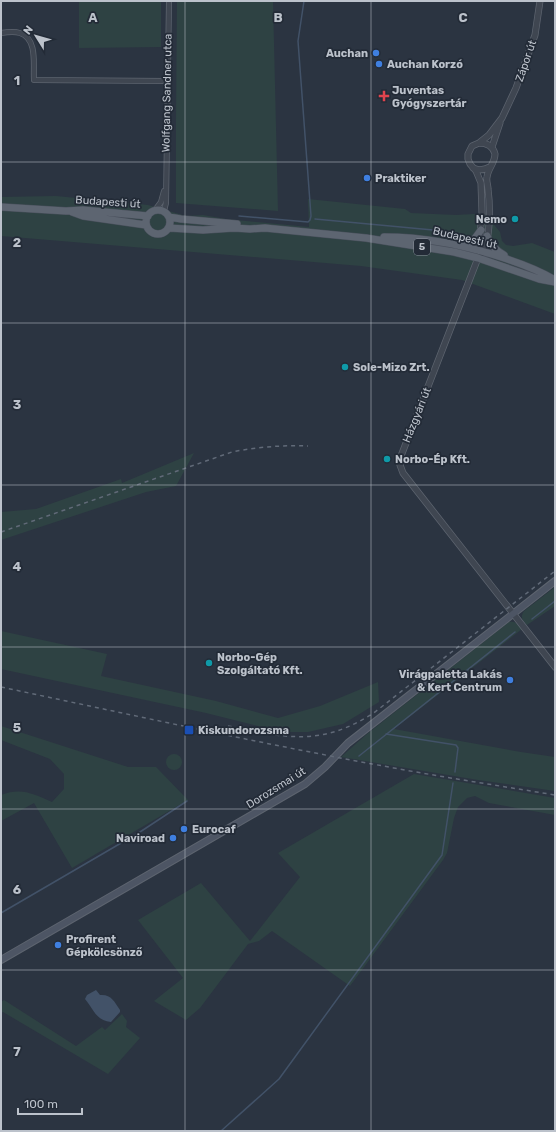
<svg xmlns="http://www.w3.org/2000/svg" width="556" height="1132" viewBox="0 0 556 1132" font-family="Rubik,sans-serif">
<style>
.green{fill:#2e4243}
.water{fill:#425268}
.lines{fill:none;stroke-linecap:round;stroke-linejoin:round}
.stream{stroke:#425268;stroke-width:1.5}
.minor-casing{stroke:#5d646f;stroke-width:6}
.tertiary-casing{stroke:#5d646f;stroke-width:7}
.secondary-casing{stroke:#5d646f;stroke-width:8}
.primary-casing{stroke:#484f5b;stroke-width:8}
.minor{stroke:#3f4651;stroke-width:4.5}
.tertiary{stroke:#3f4651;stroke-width:5.5}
.secondary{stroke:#4d5564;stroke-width:6}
.primary{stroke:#5d6571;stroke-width:7}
.rail{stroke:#616a78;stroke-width:1.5;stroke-dasharray:4 4;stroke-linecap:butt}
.grid{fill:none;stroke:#bcc2cb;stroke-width:1;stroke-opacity:0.55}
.shop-dot{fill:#3f7fe0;stroke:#232b37;stroke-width:1.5}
.health-dot{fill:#e0444e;stroke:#232b37;stroke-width:1.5}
.culture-dot{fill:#0f9aa8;stroke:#232b37;stroke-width:1.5}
.transit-dot{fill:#1a4fb4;stroke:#232b37;stroke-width:1.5}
.labels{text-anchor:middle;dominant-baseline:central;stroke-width:3.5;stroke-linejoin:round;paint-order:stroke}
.shield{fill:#232b37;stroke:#8e959f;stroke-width:1}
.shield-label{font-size:10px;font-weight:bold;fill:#bcc2cb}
.poi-label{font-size:11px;font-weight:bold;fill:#bcc2cb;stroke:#232b37;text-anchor:start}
.street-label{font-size:11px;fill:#bcc2cb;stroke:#232b37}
.grid-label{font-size:13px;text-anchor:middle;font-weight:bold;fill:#bcc2cb;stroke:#232b37;stroke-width:3.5;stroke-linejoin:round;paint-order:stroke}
</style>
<rect width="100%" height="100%" fill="#2b3441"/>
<!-- green -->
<path class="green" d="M79 1H161V47L79 48Z
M177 1H273L278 211 176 203V119Z
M56 196 148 205 186 216 203 215 226 219 309 227 308 199 405 209 411 213 456 215 490 213 491 221 500 232 502 241 506 245 513 246 532 243 555 252V314L462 280 361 266 1 236V197Z
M194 453 176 486 146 492 1 540V512L36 509 121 479 122 483Z
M555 587V606L527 625C522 620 520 617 524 611Z
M509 622C516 621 518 624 522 629L394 729 521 752 555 757V791L478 780 341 757 367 734Z
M1 631 107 654 101 676 216 701 278 718 320 706 378 682 379 702 343 724 308 732H282L206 713 1 669Z
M1 726 128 767H156L188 800 72 868 34 803 1 821V795C21 787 34 794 52 802L64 789V774L50 759 1 740Z
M166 762a8 8 0 1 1 16 0a8 8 0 1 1-16 0Z
M414 774 555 798V815L489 803 475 796 467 798 458 807 454 818 447 853 443 860 350 986 272 931 259 941 248 944 200 1008 186 1020 154 1001 183 978 138 920 201 883 250 941 300 877 278 853Z
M4 1000 76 1046 102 1027 105 1030 122 1014 127 1021 126 1027 140 1038 108 1074 3 1012 1 1013V1002Z"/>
<!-- water -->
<path class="water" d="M96 990 100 995C111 994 114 1001 120 1010V1012L111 1022C96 1021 93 1008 85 999L87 995Z"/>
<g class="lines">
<!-- stream -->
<path class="stream" d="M239 216 308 222 310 220 311 216 298 41 304 1
M315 219 433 230
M532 619 555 601
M386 734 456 745 458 748 455 772
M359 756 515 632
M1 913 140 832 187 801
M221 1131 279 1079 442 855 453 783"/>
<defs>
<path id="minor" d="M1 33C7 32 14 31 20 33 38 39 33 65 34 80L167 81
M155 210 161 202 164 191
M164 211 166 203 169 1"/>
<path id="tertiary" d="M540 1 535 35 516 88 502 118 489 135 479 143 472 146 468 154V159L470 164 476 171 481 183 482 213 478 258 401 456 400 465 403 473 555 667
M479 143C487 143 493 146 495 154 495 163 488 168 487 177 486 181 488 185 488 189 490 204 491 241 482 253
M492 147 500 123
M473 168C479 171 484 170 490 167"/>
<path id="secondary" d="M1 960 305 784 325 767 348 743 555 581"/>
<path id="primary" d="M1 207 66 211 83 210 148 216
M146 222a12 12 0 1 1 24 0a12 12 0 1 1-24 0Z
M72 212 83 216 146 225
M169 217 181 219 237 224
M169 228 203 230 234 228 250 229 265 228 366 238 454 252 478 258 539 279 555 282
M487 236C491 245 495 250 504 255
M384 237C426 237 465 245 504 258 522 264 539 270 555 280
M461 245 473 241 481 230"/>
</defs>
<!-- minor casing -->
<use href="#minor" class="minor-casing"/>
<!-- tertiary casing -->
<use href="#tertiary" class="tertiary-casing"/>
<!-- secondary casing -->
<use href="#secondary" class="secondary-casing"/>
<!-- primary casing -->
<use href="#primary" class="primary-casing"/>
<!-- minor -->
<use href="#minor" class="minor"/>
<!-- tertiary -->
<use href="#tertiary" class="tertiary"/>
<!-- secondary -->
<use href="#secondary" class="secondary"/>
<!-- primary -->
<use href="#primary" class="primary"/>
<!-- rail -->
<path class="rail" d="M1 532 232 452C257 447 282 445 308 446
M1 687C132 715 263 744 394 768 448 778 501 786 555 795
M228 726C286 738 322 747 375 712L555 571"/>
</g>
<!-- grid -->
<path class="grid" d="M185 1V1131M371 1V1131M1 162H555M1 323H555M1 485H555M1 647H555M1 809H555M1 970H555"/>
<!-- markers -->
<g class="shop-dot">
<circle cx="376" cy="53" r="4"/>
<circle cx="379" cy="64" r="4"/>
<circle cx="367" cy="178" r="4"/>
<circle cx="510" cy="680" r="4"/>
<circle cx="184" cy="829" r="4"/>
<circle cx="173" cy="838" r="4"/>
<circle cx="58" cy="945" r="4"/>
</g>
<path class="health-dot" d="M382 90h4v4h4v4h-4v4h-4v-4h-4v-4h4z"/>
<g class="culture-dot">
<circle cx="515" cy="219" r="4"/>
<circle cx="345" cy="367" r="4"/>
<circle cx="387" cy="459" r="4"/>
<circle cx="209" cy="663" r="4"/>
</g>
<rect class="transit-dot" x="184" y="725" width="10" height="10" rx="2"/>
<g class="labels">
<!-- shield labels -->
<rect class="shield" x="414" y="239" width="16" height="16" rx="3"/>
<g class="shield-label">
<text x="422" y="247">5</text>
</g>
<!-- poi labels -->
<g class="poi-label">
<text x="368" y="53" text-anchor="end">Auchan</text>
<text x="387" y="64">Auchan Korzó</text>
<text x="392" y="90">Juventas<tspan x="392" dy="13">Gyógyszertár</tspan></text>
<text x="375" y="178">Praktiker</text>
<text x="507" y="219" text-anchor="end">Nemo</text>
<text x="353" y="367">Sole-Mizo Zrt.</text>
<text x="395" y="459">Norbo-Ép Kft.</text>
<text x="217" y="657">Norbo-Gép<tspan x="217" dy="13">Szolgáltató Kft.</tspan></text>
<text x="502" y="674" text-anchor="end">Virágpaletta Lakás<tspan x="502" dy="13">&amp; Kert Centrum</tspan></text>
<text x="198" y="730">Kiskundorozsma</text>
<text x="192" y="829">Eurocaf</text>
<text x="165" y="838" text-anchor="end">Naviroad</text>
<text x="66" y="939">Profirent<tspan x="66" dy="13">Gépkölcsönző</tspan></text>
</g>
<!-- street labels -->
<g class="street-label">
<text transform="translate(526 61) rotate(-71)">Zápor út</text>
<text transform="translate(167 93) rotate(-89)">Wolfgang Sandner utca</text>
<text transform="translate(108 202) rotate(4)">Budapesti út</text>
<text transform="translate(465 238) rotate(13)">Budapesti út</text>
<text transform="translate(417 415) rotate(-68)">Házgyári út</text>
<text transform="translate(276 788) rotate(-32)">Dorozsmai út</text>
</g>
</g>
<g class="grid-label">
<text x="93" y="22">A</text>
<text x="278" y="22">B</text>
<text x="463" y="22">C</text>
<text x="17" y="85">1</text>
<text x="17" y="247">2</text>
<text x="17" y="409">3</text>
<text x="17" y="571">4</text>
<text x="17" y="732">5</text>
<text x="17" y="894">6</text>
<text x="17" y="1056">7</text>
</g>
<!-- border -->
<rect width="556" height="1132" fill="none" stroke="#bcc2cb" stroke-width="4"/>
<!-- north arrow -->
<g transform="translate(36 36) rotate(307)" stroke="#232b37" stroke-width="3" paint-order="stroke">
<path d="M0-3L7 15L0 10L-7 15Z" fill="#bcc2cb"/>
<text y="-6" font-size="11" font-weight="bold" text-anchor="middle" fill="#bcc2cb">N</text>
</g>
<!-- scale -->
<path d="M18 1108v6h64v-6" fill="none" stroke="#bcc2cb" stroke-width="2"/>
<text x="24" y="1108" font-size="12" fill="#bcc2cb" stroke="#232b37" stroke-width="3" paint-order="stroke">100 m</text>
</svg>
